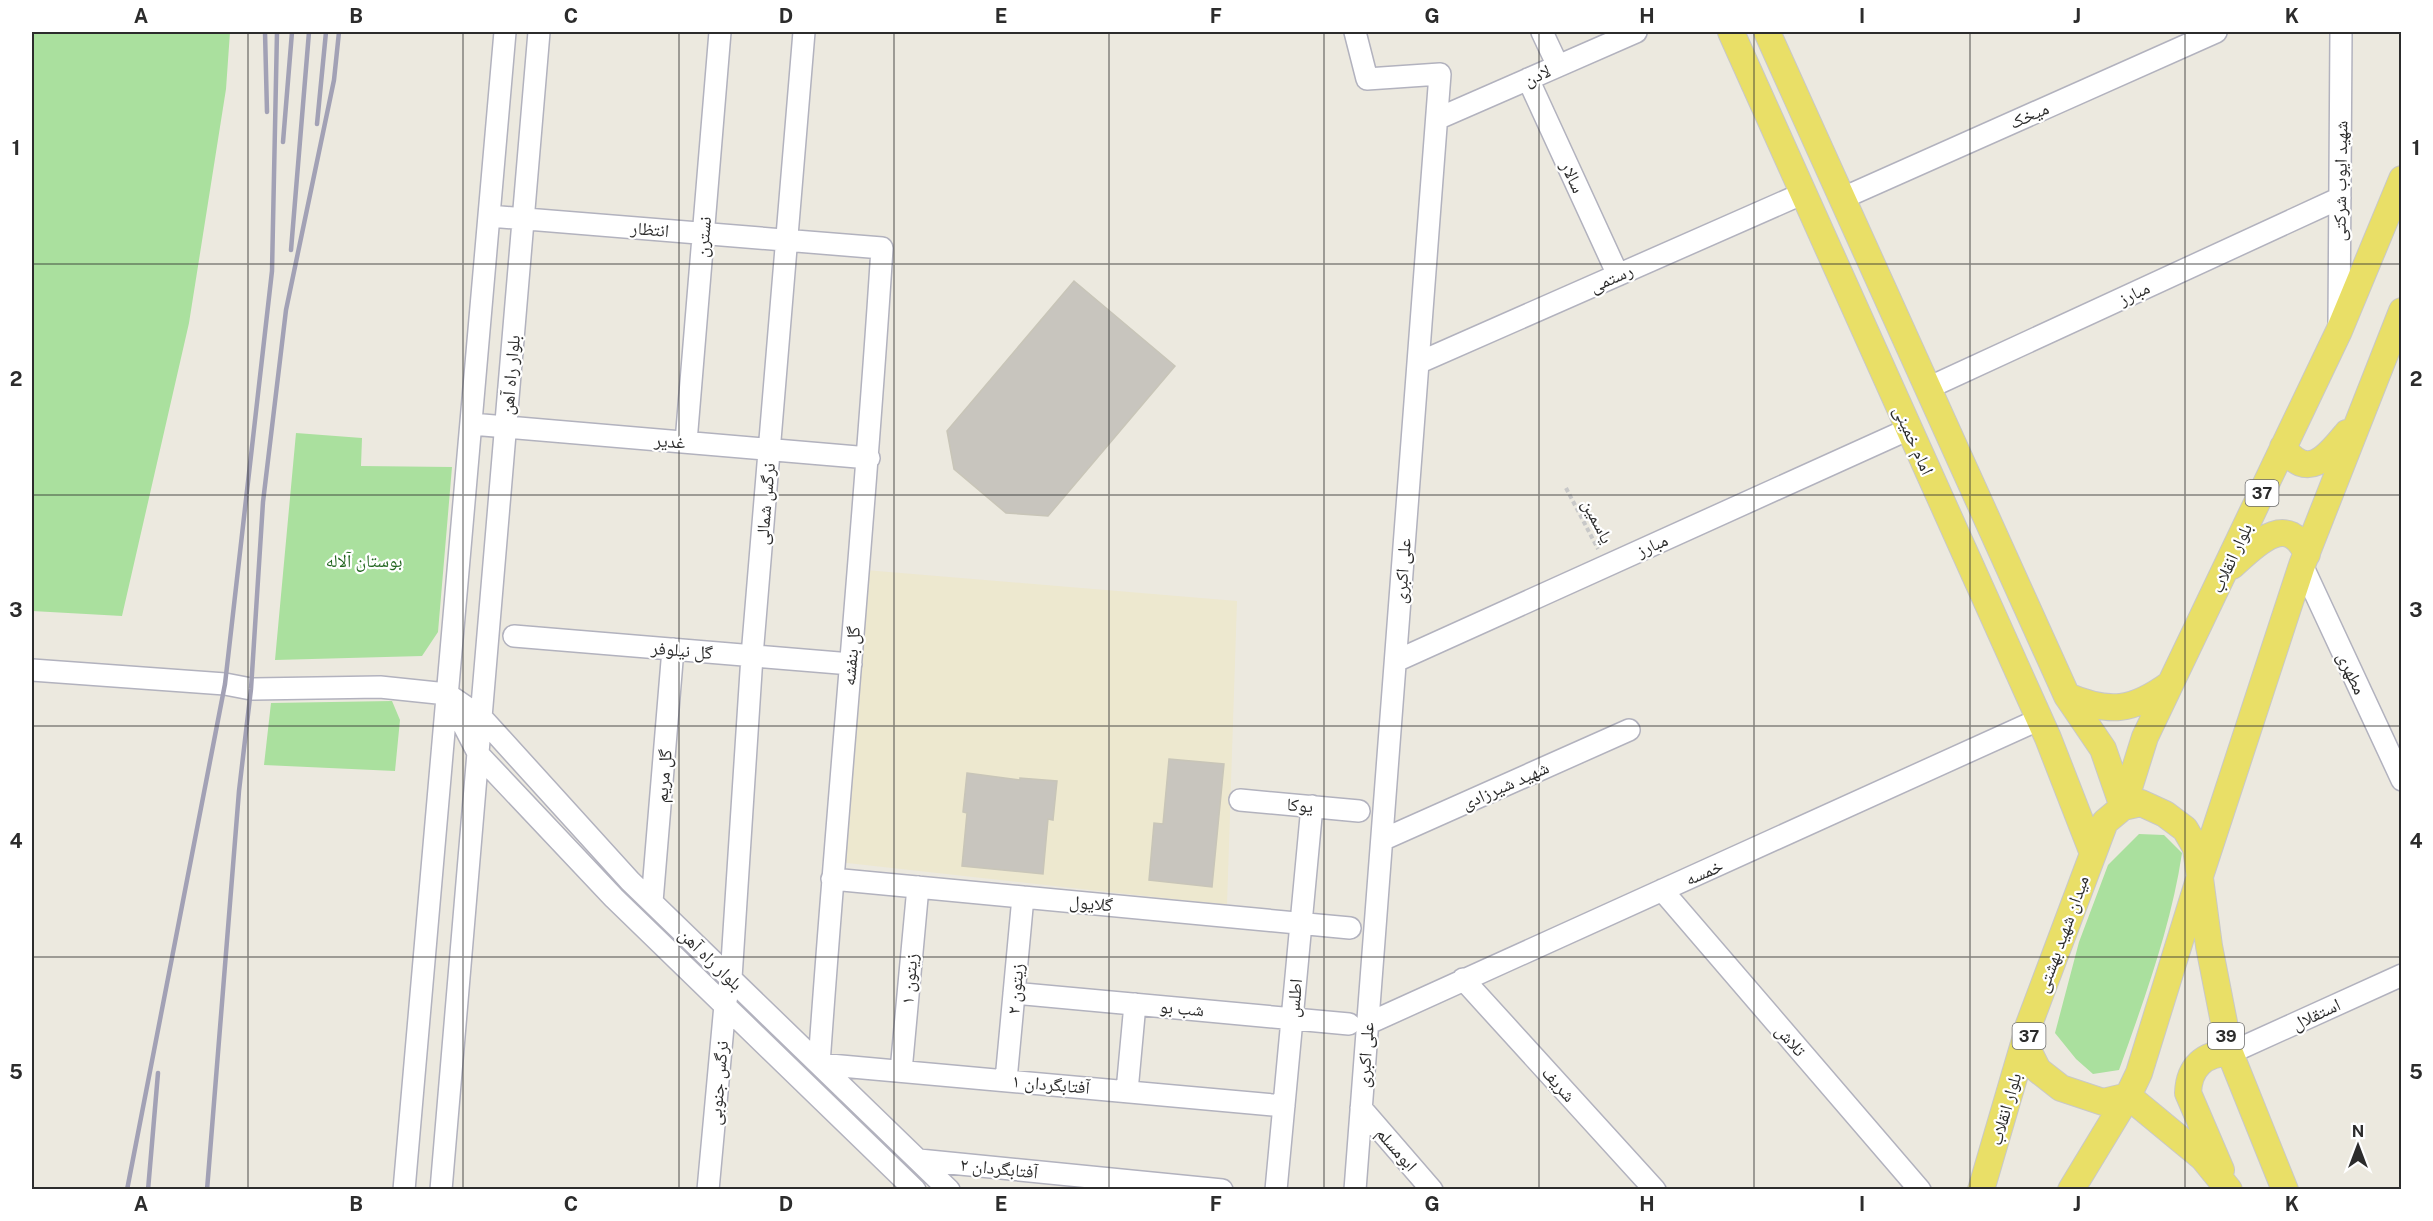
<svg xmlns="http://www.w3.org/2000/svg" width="2433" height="1221" viewBox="0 0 2433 1221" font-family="'Public Sans','Noto Naskh Arabic',sans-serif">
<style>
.education{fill:#ede8cf}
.green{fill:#aae09e}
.building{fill:#c8c5be;stroke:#c8c5b8;stroke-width:1.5}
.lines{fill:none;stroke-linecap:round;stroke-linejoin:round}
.minor-casing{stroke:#b2b2be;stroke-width:24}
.major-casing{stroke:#c8c8c8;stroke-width:28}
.path{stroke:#c8c8c8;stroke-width:4;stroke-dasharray:4.5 3;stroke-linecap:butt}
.minor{stroke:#fff;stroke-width:21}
.major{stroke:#e9df67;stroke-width:26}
.rail{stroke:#a2a1b5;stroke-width:4.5}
.grid{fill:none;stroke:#2c2c2c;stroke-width:1.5;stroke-opacity:0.55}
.labels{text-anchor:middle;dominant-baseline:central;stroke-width:4.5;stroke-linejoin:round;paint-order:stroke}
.shield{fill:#fff;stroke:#6b6b6b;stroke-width:1.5}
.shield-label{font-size:16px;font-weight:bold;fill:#2c2c2c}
.street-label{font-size:18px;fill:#2c2c2c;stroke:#fff}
.park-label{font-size:18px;fill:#22661f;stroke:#fff}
.neatline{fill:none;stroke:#2c2c2c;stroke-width:2}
.grid-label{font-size:20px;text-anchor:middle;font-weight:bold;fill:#2c2c2c}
</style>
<rect width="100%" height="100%" fill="#ece9df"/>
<!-- education -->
<path class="education" d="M865 570 1237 601 1227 905 838 862Z"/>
<!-- green -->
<path class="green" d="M32 32H230L226 89 189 323 122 616 32 611Z
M296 433 362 438 361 466 452 467 438 632 422 656 275 660Z
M392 701 400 720 395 771 264 765 271 703Z
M2139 834 2164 835 2182 853C2171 927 2144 1000 2119 1070L2093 1074 2076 1059 2055 1033 2079 942 2108 865Z"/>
<!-- building -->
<path class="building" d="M1074 281 1175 366 1048 516 1006 513 954 469 947 431Z
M1169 759 1224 764 1212 887 1149 880 1154 823 1163 824Z
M967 773 1020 780V778L1057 781 1053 820 1048 819 1043 874 962 866 967 813 963 812Z"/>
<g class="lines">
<defs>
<path id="minor" d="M1542 32 1558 66
M1528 79 1618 275
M1437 119 1636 32
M1843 198 2216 32
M489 216 882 248C865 520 838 792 819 1064L1284 1106
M2339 325 2341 32
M1418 363 1804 193
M1928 388 2340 198
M471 424 869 458
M686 442 720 32
M2302 565 2402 780
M514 636 851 664
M1396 661 1909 429
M32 670 225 684 251 689 380 687 447 694 482 718 630 881 949 1190
M449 697 479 755 614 898 915 1190
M1240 800 1359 811
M1382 840 1629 730
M832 879 1350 928
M1662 890 1920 1190
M652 902 673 649
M1463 979 1655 1190
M1014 993 1349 1024
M1367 1024 2040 719
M2230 1053 2402 975
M901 1071 918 887
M1006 1080 1023 897
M1127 1091 1135 1004
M1361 1108 1432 1190
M919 1160 1222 1190
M404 1190 505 32
M441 1190 539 32
M708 1190 725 1005 731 978 752 656 804 32
M1276 1190 1312 806
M1355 1190 1440 74 1367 79 1355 32"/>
<path id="major" d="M1731 32 2048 738 2092 851
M1767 32 2067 696 2103 749 2123 807
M2283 447C2308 483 2329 455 2347 433
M2232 566C2254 546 2287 510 2307 554
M2067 696C2110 714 2133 711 2170 684
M2123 807 2145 737 2339 331 2402 179
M2221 1170 2188 1093C2189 1067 2204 1053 2230 1053
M1981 1190 2027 1033
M2071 1190 2128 1096 2203 1158 2229 1190
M2285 1190 2230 1053 2209 946 2196 848 2185 829 2165 814 2141 803 2123 807 2105 822 2028 1027 2029 1052 2038 1070 2061 1088 2103 1102 2128 1096 2139 1073 2201 873 2302 565 2402 311"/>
</defs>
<!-- minor casing -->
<use href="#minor" class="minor-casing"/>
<!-- major casing -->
<use href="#major" class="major-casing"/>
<!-- path -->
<path class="path" d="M1566 488 1598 549"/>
<!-- minor -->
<use href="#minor" class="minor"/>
<!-- major -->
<use href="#major" class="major"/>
<!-- rail -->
<path class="rail" d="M265 32 267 112
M317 124 326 32
M283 142 292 32
M291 250 309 32
M127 1190 225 684 272 271 277 32
M148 1190 158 1073
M207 1190 239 791 251 689 263 502 286 310 334 80 339 32"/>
</g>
<!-- grid -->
<path class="grid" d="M248 32V1190M463 32V1190M679 32V1190M894 32V1190M1109 32V1190M1324 32V1190M1539 32V1190M1754 32V1190M1970 32V1190M2185 32V1190M32 264H2402M32 495H2402M32 726H2402M32 957H2402"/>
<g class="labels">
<!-- shield labels -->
<g class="shield">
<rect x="2245.5" y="480" width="33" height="26" rx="4.5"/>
<rect x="2012.5" y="1023" width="33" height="26" rx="4.5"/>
<rect x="2208" y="1023" width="36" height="26" rx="4.5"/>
</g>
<g class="shield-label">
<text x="2262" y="493">37</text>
<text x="2029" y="1036">37</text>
<text x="2226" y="1036">39</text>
</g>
<!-- street labels -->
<g class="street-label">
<text transform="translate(1537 75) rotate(-24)">لادن</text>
<text transform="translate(2029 115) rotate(-24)">میخک</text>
<text transform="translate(1573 177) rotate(65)">سالار</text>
<text transform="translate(2340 181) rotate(-89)">شهید ایوب شرکتی</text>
<text transform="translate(650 229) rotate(5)">انتظار</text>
<text transform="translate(703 237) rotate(-85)">نسترن</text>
<text transform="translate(1611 278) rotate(-24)">رستمی</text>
<text transform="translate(2134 293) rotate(-25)">مبارز</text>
<text transform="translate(510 375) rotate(-85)">بلوار راه آهن</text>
<text transform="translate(1914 440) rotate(66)">امام خمینی</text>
<text transform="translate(670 441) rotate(5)">غدیر</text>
<text transform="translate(765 504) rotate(-85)">نرگس شمالی</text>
<text transform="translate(1598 521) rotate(63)">یاسمین</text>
<text transform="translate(1652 545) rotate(-24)">مبارز</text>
<text transform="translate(2231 558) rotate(-65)">بلوار انقلاب</text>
<text transform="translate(1402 571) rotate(-86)">علی اکبری</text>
<text transform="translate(682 650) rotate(5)">گل نیلوفر</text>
<text transform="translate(851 656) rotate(-85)">گل بنفشه</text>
<text transform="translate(2352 673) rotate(65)">مطهری</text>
<text transform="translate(663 776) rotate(-85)">گل مریم</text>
<text transform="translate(1505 785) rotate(-24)">شهید شیرزادی</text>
<text transform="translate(1300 805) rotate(5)">یوکا</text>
<text transform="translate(1704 872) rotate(-24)">خمسه</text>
<text transform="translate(1091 903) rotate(5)">گلایول</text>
<text transform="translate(2062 934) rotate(-70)">میدان شهید بهشتی</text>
<text transform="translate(711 959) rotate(44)">بلوار راه آهن</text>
<text transform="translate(909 979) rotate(-85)">زیتون ۱</text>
<text transform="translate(1015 989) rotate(-85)">زیتون ۲</text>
<text transform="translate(1294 998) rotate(-85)">اطلس</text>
<text transform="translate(1182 1008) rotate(5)">شب بو</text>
<text transform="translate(2316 1014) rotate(-25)">استقلال</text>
<text transform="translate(1791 1040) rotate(49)">تلاش</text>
<text transform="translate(1365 1055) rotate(-86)">علی اکبری</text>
<text transform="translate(718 1083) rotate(-85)">نرگس جنوبی</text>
<text transform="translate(1051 1084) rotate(5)">آفتابگردان ۱</text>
<text transform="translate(1559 1084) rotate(48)">شریف</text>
<text transform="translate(2005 1109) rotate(-74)">بلوار انقلاب</text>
<text transform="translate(1397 1149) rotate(49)">ابومسلم</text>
<text transform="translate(999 1168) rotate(6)">آفتابگردان ۲</text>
</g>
<!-- park labels -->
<g class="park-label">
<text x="364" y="560">بوستان آلاله</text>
</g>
</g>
<!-- border -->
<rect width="2433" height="1221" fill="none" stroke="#ffffff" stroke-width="66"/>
<!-- north arrow -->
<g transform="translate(2358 1146)" stroke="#ffffff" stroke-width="4.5" paint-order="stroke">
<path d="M0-4.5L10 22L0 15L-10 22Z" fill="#2c2c2c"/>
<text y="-9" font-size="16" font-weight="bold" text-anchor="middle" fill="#2c2c2c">N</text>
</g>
<rect x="33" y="33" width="2367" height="1155" class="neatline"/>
<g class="grid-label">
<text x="141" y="23">A</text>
<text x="356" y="23">B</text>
<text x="571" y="23">C</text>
<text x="786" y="23">D</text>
<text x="1001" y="23">E</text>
<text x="1216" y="23">F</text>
<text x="1432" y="23">G</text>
<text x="1647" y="23">H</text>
<text x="1862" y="23">I</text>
<text x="2077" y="23">J</text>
<text x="2292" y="23">K</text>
<text x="16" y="155">1</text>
<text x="2416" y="155">1</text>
<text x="16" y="386">2</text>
<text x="2416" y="386">2</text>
<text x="16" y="617">3</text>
<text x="2416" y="617">3</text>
<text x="16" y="848">4</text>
<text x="2416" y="848">4</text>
<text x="16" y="1079">5</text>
<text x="2416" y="1079">5</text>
<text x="141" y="1211">A</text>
<text x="356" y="1211">B</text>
<text x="571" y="1211">C</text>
<text x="786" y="1211">D</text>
<text x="1001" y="1211">E</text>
<text x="1216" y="1211">F</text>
<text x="1432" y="1211">G</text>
<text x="1647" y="1211">H</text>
<text x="1862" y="1211">I</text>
<text x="2077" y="1211">J</text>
<text x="2292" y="1211">K</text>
</g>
</svg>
